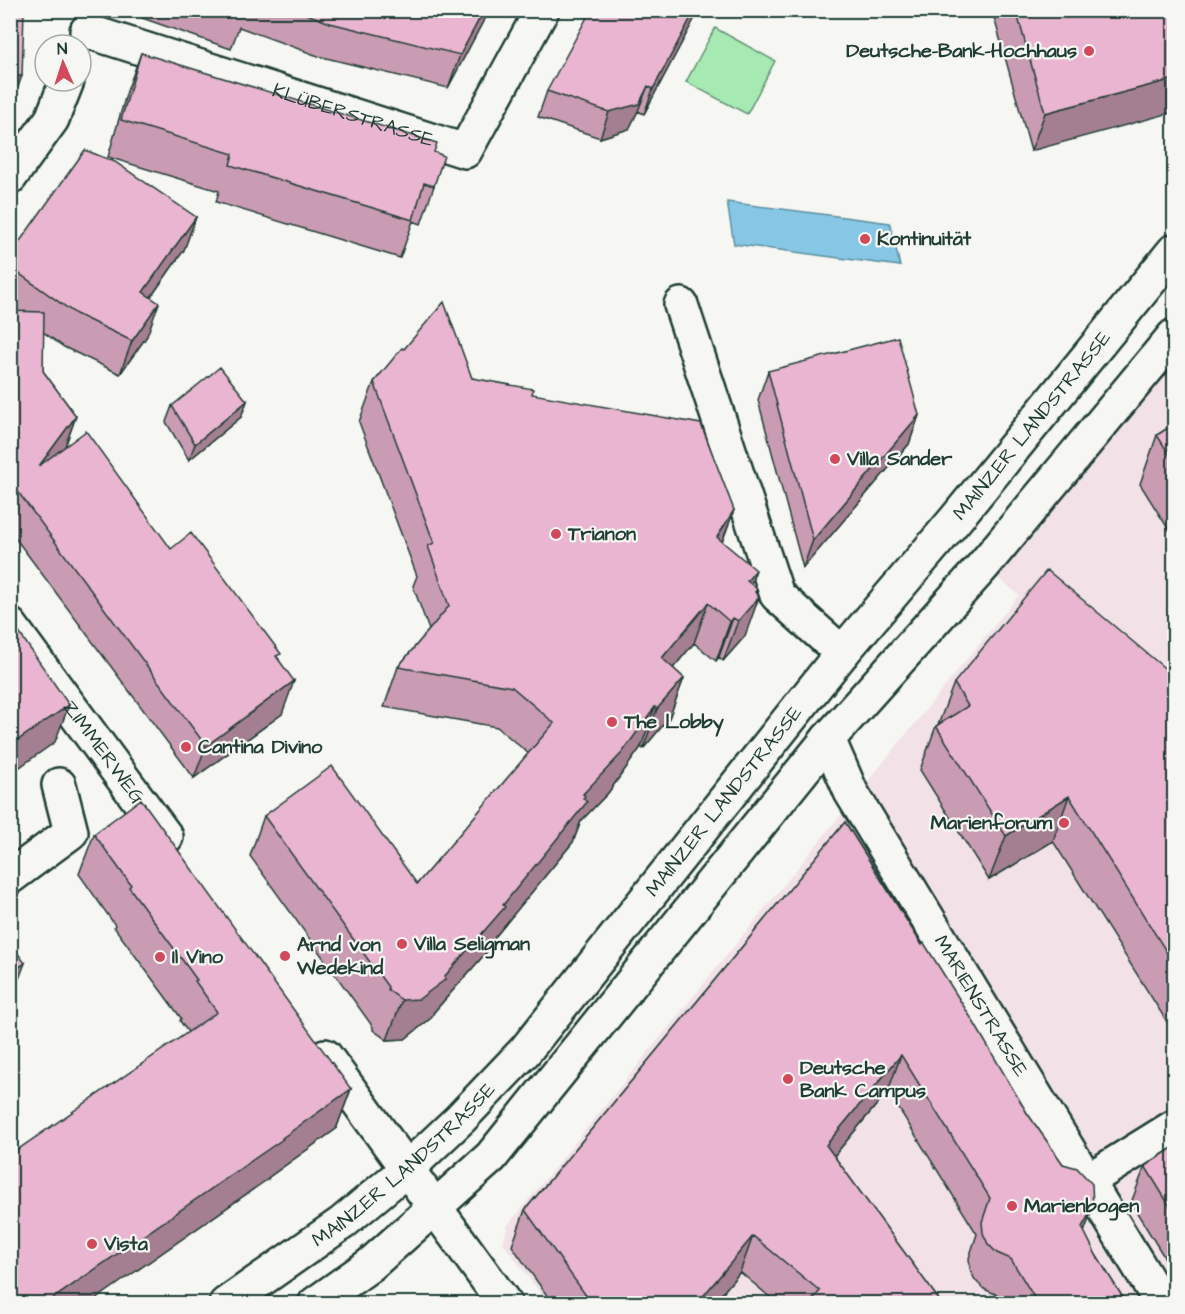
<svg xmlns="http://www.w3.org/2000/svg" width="1185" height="1314" viewBox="0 0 1185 1314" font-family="'Architects Daughter',sans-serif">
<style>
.built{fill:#f2e2e8}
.green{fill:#a6e9b3;stroke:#629374;stroke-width:1.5}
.water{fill:#86c7e6;stroke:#5d909f;stroke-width:1.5}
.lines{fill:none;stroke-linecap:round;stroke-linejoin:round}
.minor-casing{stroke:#1f3d34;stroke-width:38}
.major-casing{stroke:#1f3d34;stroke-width:38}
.minor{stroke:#f6f6f2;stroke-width:33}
.major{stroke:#f6f6f2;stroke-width:33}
.wall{fill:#c99cb3;stroke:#1f3d34;stroke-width:1.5}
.shaded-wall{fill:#a47f92;stroke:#1f3d34;stroke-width:1.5}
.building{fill:#eab5d0;stroke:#1f3d34;stroke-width:1.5}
.poi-dot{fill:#d1495b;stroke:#f6f6f2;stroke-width:2}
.labels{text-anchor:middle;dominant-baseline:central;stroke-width:4.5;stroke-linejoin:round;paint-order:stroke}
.poi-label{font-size:20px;font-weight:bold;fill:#1f3d34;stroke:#f6f6f2;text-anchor:start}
.street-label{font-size:20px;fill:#1f3d34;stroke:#f6f6f2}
</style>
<rect width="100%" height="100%" fill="#f6f6f2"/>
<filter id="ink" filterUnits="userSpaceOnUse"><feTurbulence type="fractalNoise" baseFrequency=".0167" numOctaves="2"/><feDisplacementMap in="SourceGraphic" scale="12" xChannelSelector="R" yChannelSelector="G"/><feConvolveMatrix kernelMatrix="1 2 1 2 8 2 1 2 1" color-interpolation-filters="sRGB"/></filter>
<g filter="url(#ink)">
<!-- built -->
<path class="built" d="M1174 336V1303H547L503 1243 508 1225 1019 595 983 566Z"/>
<!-- green -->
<path class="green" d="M715 28 775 61 747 114 686 82Z"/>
<!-- water -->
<path class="water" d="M727 202 890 223 900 266 734 244Z"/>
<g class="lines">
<defs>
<g id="minor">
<path id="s1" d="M87 31 465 151 542 10"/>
<path d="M10 177 52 119 67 81"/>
<path d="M681 305 777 595 842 653"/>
<path id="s2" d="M10 625 166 837"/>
<path id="s3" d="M828 739 851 792 1162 1304"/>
<path d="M10 877 71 832 59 785"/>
<path d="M325 1056 505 1304"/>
<path d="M1087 1181 1174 1127"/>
</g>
<g id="major">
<path id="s4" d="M226 1304 342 1223 407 1169 460 1119 525 1051 842 653 955 520 1174 251"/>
<path d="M315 1304 370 1265 491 1157 828 739 983 566 1174 336"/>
</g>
</defs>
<!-- minor casing -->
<use href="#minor" class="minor-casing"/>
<!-- major casing -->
<use href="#major" class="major-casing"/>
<!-- minor -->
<use href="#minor" class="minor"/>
<!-- major -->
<use href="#major" class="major"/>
</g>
<!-- wall -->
<path class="wall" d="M144 10H489L448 88 318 56 239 27 231 49 142 18Z
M699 10 644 114 638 111 629 129 600 138 538 117 547 91Z
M992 10H1174L1031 151Z
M141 53 434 152V186L421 224 413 221 400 258 216 202 219 191 108 157 127 91Z
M196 217 184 250 151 297 147 336 120 374 64 347 43 332V371L76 416 65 447 171 549 279 659 282 714 194 778 10 531V311H14L10 309V255Z
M404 349 472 378 532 394 734 510 722 542 751 584 757 589 745 636 723 661 719 657 716 661 694 643 673 668 684 678 669 718 643 749 641 747 608 793 581 821 573 842 495 937 491 947 434 1012 431 1018 405 1039 387 1040 373 1030V1027L250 856 264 816 417 884 529 754 497 727 384 707 398 667 429 630 413 586 417 576 359 422 374 382Z
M768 371 919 415 909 444 803 568 758 400Z
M247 401 241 417 189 460 166 422 172 406Z
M1174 424V538L1140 484 1157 435Z
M1174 676V1033L1053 841 989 880 920 770 936 726 938 725 954 683Z
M845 822 1027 1113 1093 1207 1084 1232 1096 1255 1127 1304H1003L998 1295 984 1289 975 1280 970 1269 969 1258 977 1234 888 1091 834 1156 942 1304H778L740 1272 713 1304H553L512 1246 525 1210Z
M94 834 351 1089 336 1129 269 1177 268 1179 188 1032 180 1021 181 1018 114 927 115 925 79 874Z
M1174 1147V1273L1131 1203 1145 1166Z"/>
<!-- shaded-wall -->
<path class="shaded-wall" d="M484 10H489L448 88 460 55Z
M695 10H699L644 114 653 89Z
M10 76H22L10 109Z
M1174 79V112L1031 151 1045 113Z
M648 86 638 111 629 129 600 138 609 112Z
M196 217 184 250 131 325 143 292Z
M159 303 147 336 120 374 132 341Z
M247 401 241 417 189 460 195 444Z
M919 415 909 444 803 568 813 540Z
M76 416 64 449 39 466Z
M734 510 719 550 717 537Z
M756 570 742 609 747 581Z
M757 589 751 606 759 597 745 636 723 661 738 621Z
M708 603 694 643 648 698 662 658Z
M733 618 719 657 716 661 730 622Z
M684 678 669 718 643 749 657 709Z
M294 681 282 714 194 778 206 746Z
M69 705 55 742 10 774V749L12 744Z
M655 707 641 747 608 793 581 821 573 842 495 937 491 947 434 1012 431 1018 405 1039 387 1040 402 1000 444 977 503 905 583 794Z
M1069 796 1053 841 989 880 1006 836Z
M25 963 14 992 10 995V973Z
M901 1055 888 1091 813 1181 826 1145Z
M351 1089 336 1129 269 1177 268 1179 89 1304H45Z
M1093 1207 1080 1243 1082 1227Z
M753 1236 740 1272 713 1304H698L699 1301Z"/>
<!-- building -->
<path class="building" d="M10 10H24L22 76H10Z
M226 10H245L243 16Z
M296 10H484L460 55 330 23Z
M591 10H695L653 89 648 86 639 104 609 112 547 91Z
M1016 10H1174V79L1045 113Z
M141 53 437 143 434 152 444 156 434 186 424 183 413 220 230 165 233 154 121 120Z
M85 150 115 162 196 217 143 292 159 303 132 341 76 314 10 267V255Z
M444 302 472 378 533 389 532 394 701 424 734 510 717 537 756 570 747 581 757 589 755 592 759 597 738 621 733 618 730 622 708 603 662 658 684 678 657 709 655 707 622 753 583 794 585 796 583 798 587 802 503 905 505 907 444 977 446 979 419 999 402 1000 388 990V987L264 816 332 766 417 884 554 723 512 687 398 667 449 606 428 546 434 543 374 382 402 348 404 349Z
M10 311 44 312 43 371 76 416 39 466 86 431 171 549 191 533 281 654 276 656 294 681 206 746 10 481Z
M898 337 919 415 813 540 768 371Z
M220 367 247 401 195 444 172 406Z
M1174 424V462L1157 435Z
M1047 570 1174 676V964L1069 796 1006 836 936 726 968 706 954 683Z
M10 622 18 631 69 705 12 744 10 742Z
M141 799 351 1089 282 1138 283 1139 45 1304H10V1155L217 1012 195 981 197 980 129 887 131 885 94 834Z
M845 822 922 945 924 943 973 1021 1027 1113 1063 1164 1077 1168 1092 1184 1093 1207 1082 1227 1096 1255 1127 1304H1038L1011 1259 997 1253 988 1244 983 1233 982 1222 990 1198 901 1055 826 1145 942 1304H809L820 1291 753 1236 699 1301 703 1304H592L525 1210Z
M10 943 25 963 10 973Z
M1174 1147V1213L1145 1166Z"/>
</g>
<!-- markers -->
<g class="poi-dot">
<circle cx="1089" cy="51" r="6"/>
<circle cx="865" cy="239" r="6"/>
<circle cx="835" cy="459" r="6"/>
<circle cx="556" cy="534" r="6"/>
<circle cx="612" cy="722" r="6"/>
<circle cx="186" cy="747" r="6"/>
<circle cx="1064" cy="823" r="6"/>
<circle cx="402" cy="944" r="6"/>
<circle cx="285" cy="956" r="6"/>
<circle cx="160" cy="957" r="6"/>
<circle cx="788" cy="1079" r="6"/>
<circle cx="1012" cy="1206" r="6"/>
<circle cx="92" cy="1244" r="6"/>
</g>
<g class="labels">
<!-- poi labels -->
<g class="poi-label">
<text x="1077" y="51" text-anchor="end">Deutsche-Bank-Hochhaus</text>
<text x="877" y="239">Kontinuität</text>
<text x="847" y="459">Villa Sander</text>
<text x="568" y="534">Trianon</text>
<text x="624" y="722">The Lobby</text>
<text x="198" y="747">Cantina Divino</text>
<text x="1052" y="823" text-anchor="end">Marienforum</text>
<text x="414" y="944">Villa Seligman</text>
<text x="297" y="945">Arnd von<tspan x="297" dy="23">Wedekind</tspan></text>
<text x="172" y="957">Il Vino</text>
<text x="800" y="1068">Deutsche<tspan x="800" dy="23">Bank Campus</tspan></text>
<text x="1024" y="1206">Marienbogen</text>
<text x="104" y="1244">Vista</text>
</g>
<!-- street labels -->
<g class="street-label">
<text stroke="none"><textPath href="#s1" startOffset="279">KLÜBERSTRASSE</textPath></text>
<text stroke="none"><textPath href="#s4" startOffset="1198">MAINZER LANDSTRASSE</textPath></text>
<text stroke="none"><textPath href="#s2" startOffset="158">ZIMMERWEG</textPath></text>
<text stroke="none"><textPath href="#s4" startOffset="712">MAINZER LANDSTRASSE</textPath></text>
<text stroke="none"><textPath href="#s3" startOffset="308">MARIENSTRASSE</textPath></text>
<text stroke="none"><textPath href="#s4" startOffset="226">MAINZER LANDSTRASSE</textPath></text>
</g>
</g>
<!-- margin -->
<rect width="1185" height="1314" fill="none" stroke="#f6f6f2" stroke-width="36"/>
<rect x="18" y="18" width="1149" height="1278" fill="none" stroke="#1f3d34" stroke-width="2" filter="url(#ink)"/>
<!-- north arrow -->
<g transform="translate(63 63) rotate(357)"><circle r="28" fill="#f6f6f2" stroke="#a0aca6" stroke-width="1.5"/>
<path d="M0-4.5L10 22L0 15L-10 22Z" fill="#d1495b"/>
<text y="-9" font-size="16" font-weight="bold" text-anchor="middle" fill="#1f3d34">N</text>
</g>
</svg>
